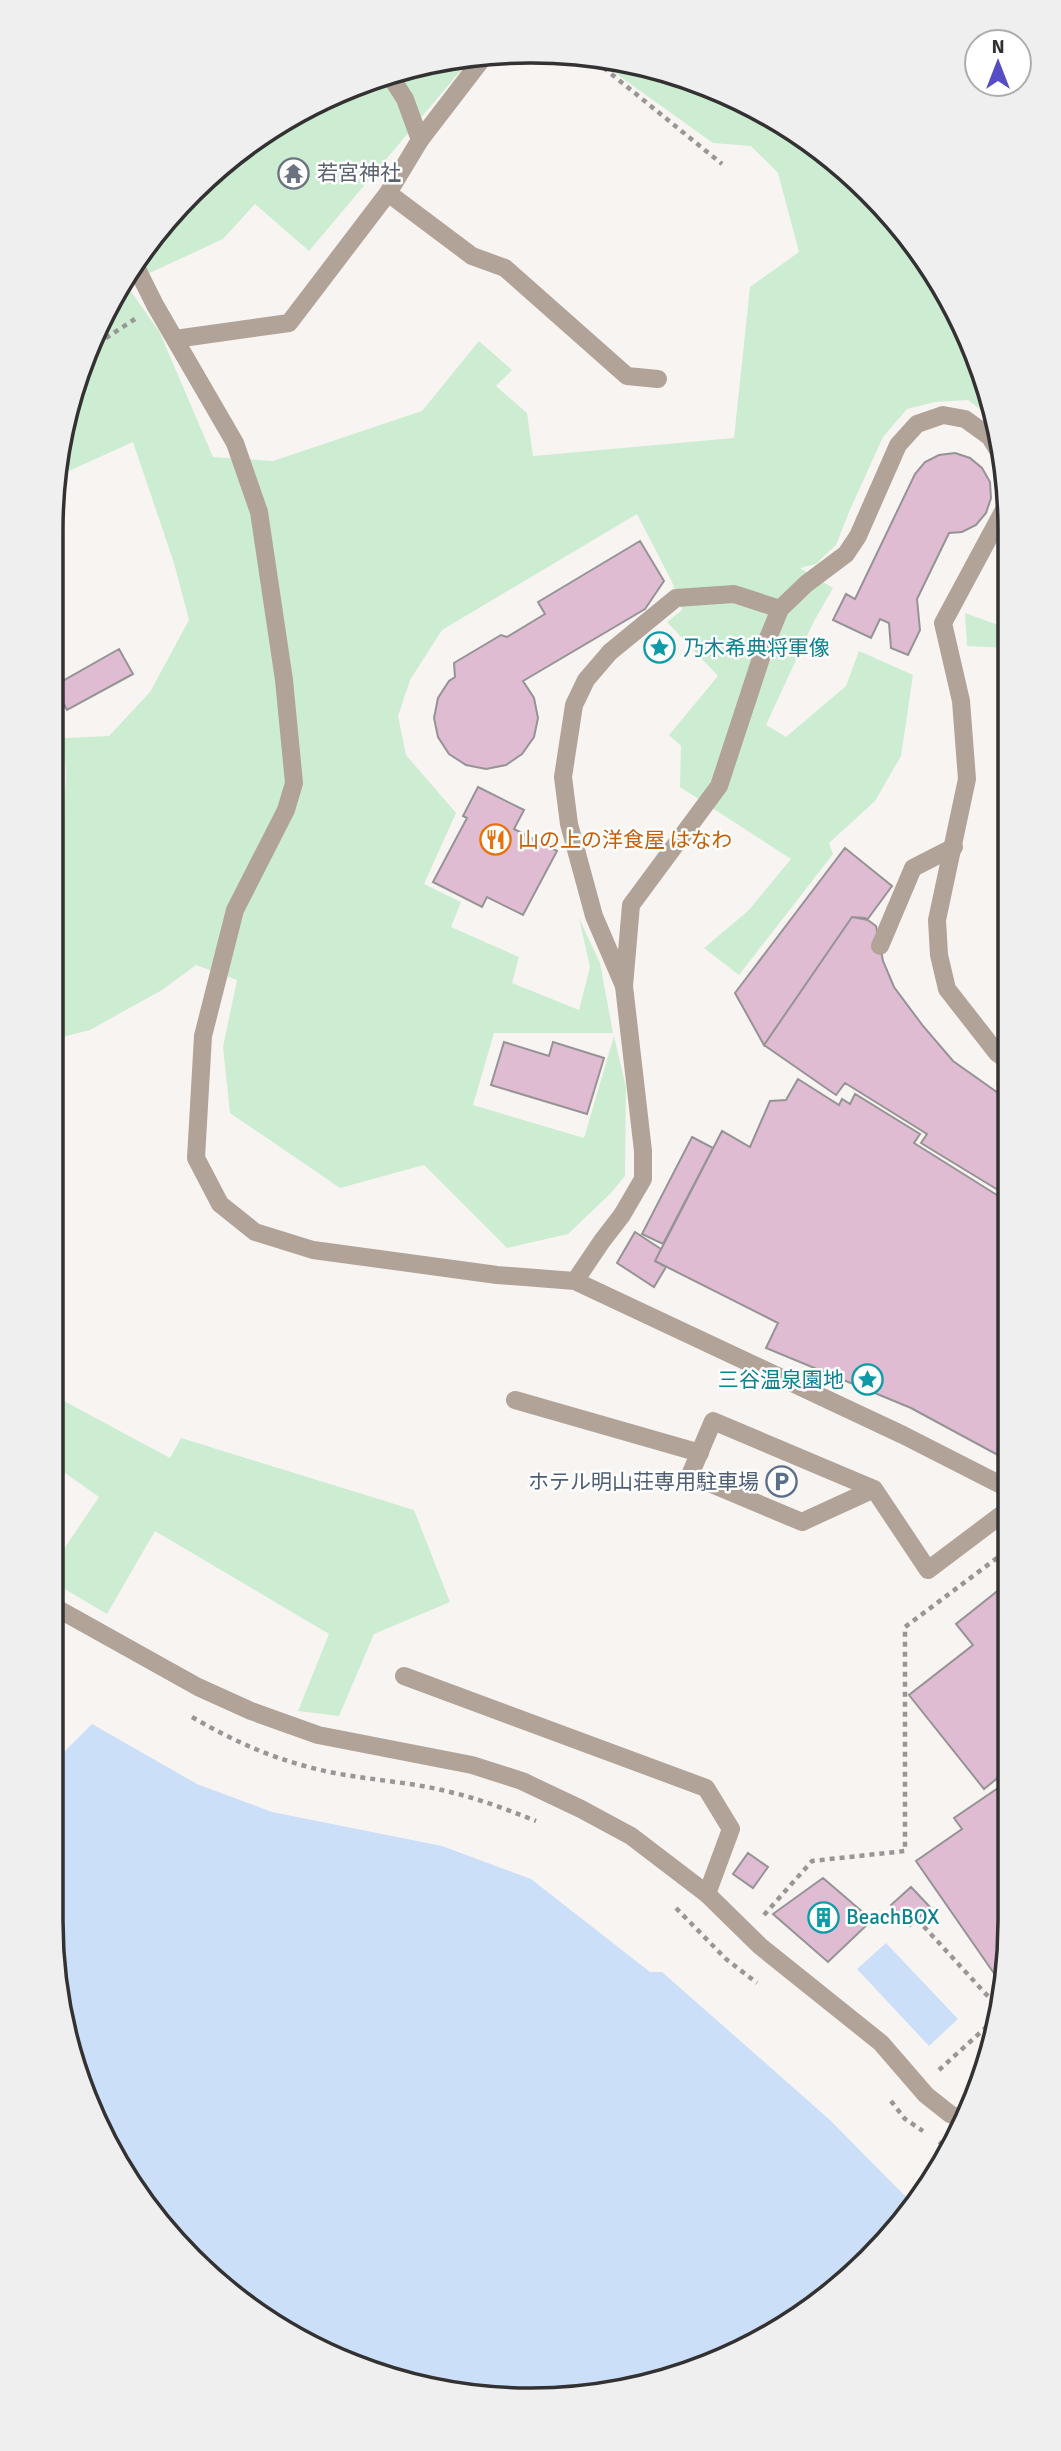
<svg xmlns="http://www.w3.org/2000/svg" width="1061" height="2451" viewBox="0 0 1061 2451" font-family="Signika,'Noto Sans JP',sans-serif">
<style>
.green{fill:#cdedd2}
.water{fill:#ccdff9}
.building{fill:#e0bcd3;stroke:#969395;stroke-width:2}
.lines{fill:none;stroke-linecap:round;stroke-linejoin:round}
.path{stroke:#999695;stroke-width:4.5;stroke-dasharray:5 5;stroke-linecap:butt}
.service{stroke:#b2a398;stroke-width:18}
.minor{stroke:#b2a398;stroke-width:18}
.labels{text-anchor:middle;dominant-baseline:central;stroke-width:5;stroke-linejoin:round;paint-order:stroke}
.worship-label{font-size:21px;fill:#5b616d;stroke:#fff;text-anchor:start}
.culture-label{font-size:21px;fill:#0d838f;stroke:#fff;text-anchor:start}
.food-label{font-size:21px;fill:#c56008;stroke:#fff;text-anchor:start}
.service-label{font-size:21px;fill:#4e5e75;stroke:#fff;text-anchor:end}
.rim{fill:none;stroke:#333131;stroke-width:3.5}
</style>
<rect width="100%" height="100%" fill="#f8f4f2"/>
<!-- green -->
<path class="green" d="M473 56 309 251 255 204 223 239 126 284 160 333 213 457 273 461 422 411 479 341 512 370 496 386 527 413 533 456 734 438 750 287 799 252 778 173 751 146 713 143 618 75 597 56 685 76 797 132 891 214 961 319 991 418 968 400 935 402 907 409 883 437 849 512 836 545 816 564 800 568 833 588 813 623 766 725 786 737 846 686 859 651 913 675 901 756 875 801 829 843 833 854 739 975 704 948 748 911 791 859 680 787 681 746 669 735 718 676 667 622 682 610 672 582 637 514 442 630 410 680 398 716 406 755 456 813 424 884 461 902 451 927 519 957 512 983 579 1010 590 967 579 918 600 963 613 1033H494L473 1105 584 1138 614 1036 626 1087 625 1176 610 1194 568 1234 507 1248 424 1165 340 1188 230 1113 223 1047 237 980 196 965 162 990 90 1030 51 1040V831L63 826 66 776 64 738 109 736 150 692 189 620 174 563 133 442 60 475 76 376 115 290 170 214 239 150 319 100 407 67Z
M965 613 1001 626H1007V648L967 646Z
M51 1394 170 1458 181 1438 414 1510 450 1602 374 1634 339 1716 298 1711 329 1634 155 1531 107 1614 51 1581V1568L99 1497 51 1463Z"/>
<!-- water -->
<path class="water" d="M92 1724 197 1784 272 1812 442 1846 531 1879 650 1972H662L830 2120 903 2194 916 2203 891 2237 770 2336 684 2375 594 2396 437 2391 291 2336 170 2237 115 2160 76 2075 51 1920V1763L54 1762Z
M886 1943 958 2019 929 2046 857 1969Z"/>
<!-- building -->
<path class="building" d="M955 453 970 458 982 468 990 482 991 498 986 513 976 525 962 532 949 533 917 599 920 630 908 655 891 648 889 623 880 619 871 638 833 620 846 594 855 599 915 474 925 462 939 455Z
M640 541 664 581 645 609 523 681 534 698 538 718 534 737 522 754 506 765 486 769 466 765 449 754 438 737 434 718 438 698 449 681 455 677 454 663 501 635 507 637 545 614 538 602Z
M119 649 133 674 67 710 54 686Z
M478 787 524 810 514 829 557 851 523 915 487 897 482 907 433 882 467 818 463 816Z
M845 848 892 886 867 920 852 917 764 1045 735 993Z
M852 917 865 918 876 926 883 961 894 987 923 1026 953 1061 1008 1100V1196L921 1143 927 1134 845 1083 836 1095 764 1045Z
M504 1042 549 1056 553 1042 604 1058 587 1114 491 1085Z
M798 1079 839 1105 842 1099 850 1104 855 1094 920 1134 914 1143 1008 1202 1009 1461 911 1408 766 1348 778 1323 655 1261 722 1131 750 1147 770 1101 786 1100Z
M692 1137 713 1148 663 1244 642 1234Z
M635 1232 661 1249 655 1261 666 1267 654 1287 617 1263Z
M1005 1585 1009 1591 1010 1768 984 1789 909 1695 973 1645 956 1624Z
M1010 1780V1921L1000 1982 916 1861 962 1829 954 1818Z
M748 1853 768 1867 753 1888 733 1874Z
M823 1878 872 1920 828 1962 773 1914Z
M911 1887 930 1907 910 1926 891 1905Z"/>
<g class="lines">
<!-- path -->
<path class="path" d="M588 55 722 164
M89 349 135 319
M192 1717C230 1739 266 1756 309 1767 355 1780 404 1780 450 1792 480 1799 508 1810 536 1821
M676 1908 726 1959 757 1983
M764 1915 812 1861 905 1851V1627L1009 1549
M917 1919 996 2005
M939 2070 994 2020
M891 2101 905 2119 923 2131
M939 2142 951 2150"/>
<!-- service -->
<path class="service" d="M389 74 405 99 420 140
M880 946 913 868 954 847
M624 986 594 916 569 824 563 777 574 705 586 680 610 652 676 598 734 594 780 609
M515 1400 700 1453
M874 1489 802 1522 690 1475 713 1421 874 1489 928 1570 1009 1509
M404 1676 706 1788 731 1829 707 1894"/>
<!-- minor -->
<path class="minor" d="M388 193 472 256 505 268 627 376 658 379
M134 263 155 305 235 443 259 512 284 680 294 783 286 810 235 910 203 1036 196 1158 220 1204 255 1232 313 1250 497 1275 575 1281 903 1435 1009 1489
M175 339 289 323 388 193 420 140 486 54
M1006 506 943 623 961 701 967 779 937 920 939 955 947 989 997 1053 1008 1061
M575 1281 602 1241 622 1215 643 1179V1151L624 986 631 905 719 786 766 643 780 609 806 584 846 554 858 536 898 445 917 424 943 415 965 419 990 437 1004 460
M51 1605 198 1687 251 1711 318 1735 472 1765 522 1781 581 1809 631 1836 707 1894 760 1946 881 2043 926 2095 950 2114 964 2120"/>
</g>
<!-- icons -->
<defs>
<symbol id="temple-ring" viewBox="-11 -11 22 22"><circle r="9.5" fill="#fff" stroke="#6b7280" stroke-width="1.5"/><path d="M0-6L5-2H3V0L6.5 2.5H4V6H1.5V3h-3V6H-4V2.5H-6.5L-3 0V-2H-5Z" fill="#6b7280"/></symbol>
<symbol id="sight-ring" viewBox="-11 -11 22 22"><circle r="9.5" fill="#fff" stroke="#0f9aa8" stroke-width="1.5"/><path d="M0-6L1.8-2.2L6-1.7L2.9 1.2L3.7 5.4L0 3.3L-3.7 5.4L-2.9 1.2L-6-1.7L-1.8-2.2Z" fill="#0f9aa8"/></symbol>
<symbol id="restaurant-ring" viewBox="-11 -11 22 22"><circle r="9.5" fill="#fff" stroke="#e8710a" stroke-width="1.5"/><path d="M-5-6h1v4h1v-4h1v4h1v-4h1v5L-1.5 .5V6h-2V.5L-5-1ZM5-6V6H3V1.5H1.5Q1.5-4 5-6Z" fill="#e8710a"/></symbol>
<symbol id="parking-ring" viewBox="-11 -11 22 22"><circle r="9.5" fill="#fff" stroke="#5c6f8a" stroke-width="1.5"/><path d="M-3.5-5.5H1a3.5 3.5 0 0 1 0 7H-1V5.5H-3.5ZM-1-3.4V-.6H.8a1.4 1.4 0 0 0 0-2.8Z" fill="#5c6f8a"/></symbol>
<symbol id="building-ring" viewBox="-11 -11 22 22"><circle r="9.5" fill="#fff" stroke="#0f9aa8" stroke-width="1.5"/><path d="M-4-6H4V6H1V3H-1V6H-4ZM-2.5-4.3h1.7v1.8h-1.7ZM.8-4.3h1.7v1.8H.8ZM-2.5-1h1.7V.8h-1.7ZM.8-1h1.7V.8H.8Z" fill="#0f9aa8"/></symbol>
</defs>
<g fill-rule="evenodd">
<use href="#temple-ring" x="276" y="156" width="35" height="35"/>
<use href="#sight-ring" x="642" y="630" width="35" height="35"/>
<use href="#restaurant-ring" x="478" y="822" width="35" height="35"/>
<use href="#sight-ring" x="850" y="1362" width="35" height="35"/>
<use href="#parking-ring" x="764" y="1464" width="35" height="35"/>
<use href="#building-ring" x="806" y="1900" width="35" height="35"/>
</g>
<g class="labels">
<!-- worship labels -->
<g class="worship-label">
<text x="317" y="173">若宮神社</text>
</g>
<!-- culture labels -->
<g class="culture-label">
<text x="683" y="648">乃木希典将軍像</text>
<text x="844" y="1380" text-anchor="end">三谷温泉園地</text>
<text x="846" y="1917">BeachBOX</text>
</g>
<!-- food labels -->
<g class="food-label">
<text x="518" y="840">山の上の洋食屋 はなわ</text>
</g>
<!-- service labels -->
<g class="service-label">
<text x="759" y="1482">ホテル明山荘専用駐車場</text>
</g>
</g>
<!-- crop -->
<path d="M0 0H1061V2451H0ZM530 63H531A467 467 0 0 1 998 530V1921A467 467 0 0 1 531 2388H530A467 467 0 0 1 63 1921V530A467 467 0 0 1 530 63Z" fill="#efefef" fill-rule="evenodd"/>
<path class="rim" d="M530 63H531A467 467 0 0 1 998 530V1921A467 467 0 0 1 531 2388H530A467 467 0 0 1 63 1921V530A467 467 0 0 1 530 63Z"/>
<!-- north arrow -->
<g transform="translate(998 63)"><circle r="33" fill="#ffffff" stroke="#adadad" stroke-width="2"/>
<path d="M0-5L12 26L0 18L-12 26Z" fill="#564dc5"/>
<text y="-10" font-size="19" font-weight="bold" text-anchor="middle" fill="#333131">N</text>
</g>
</svg>
